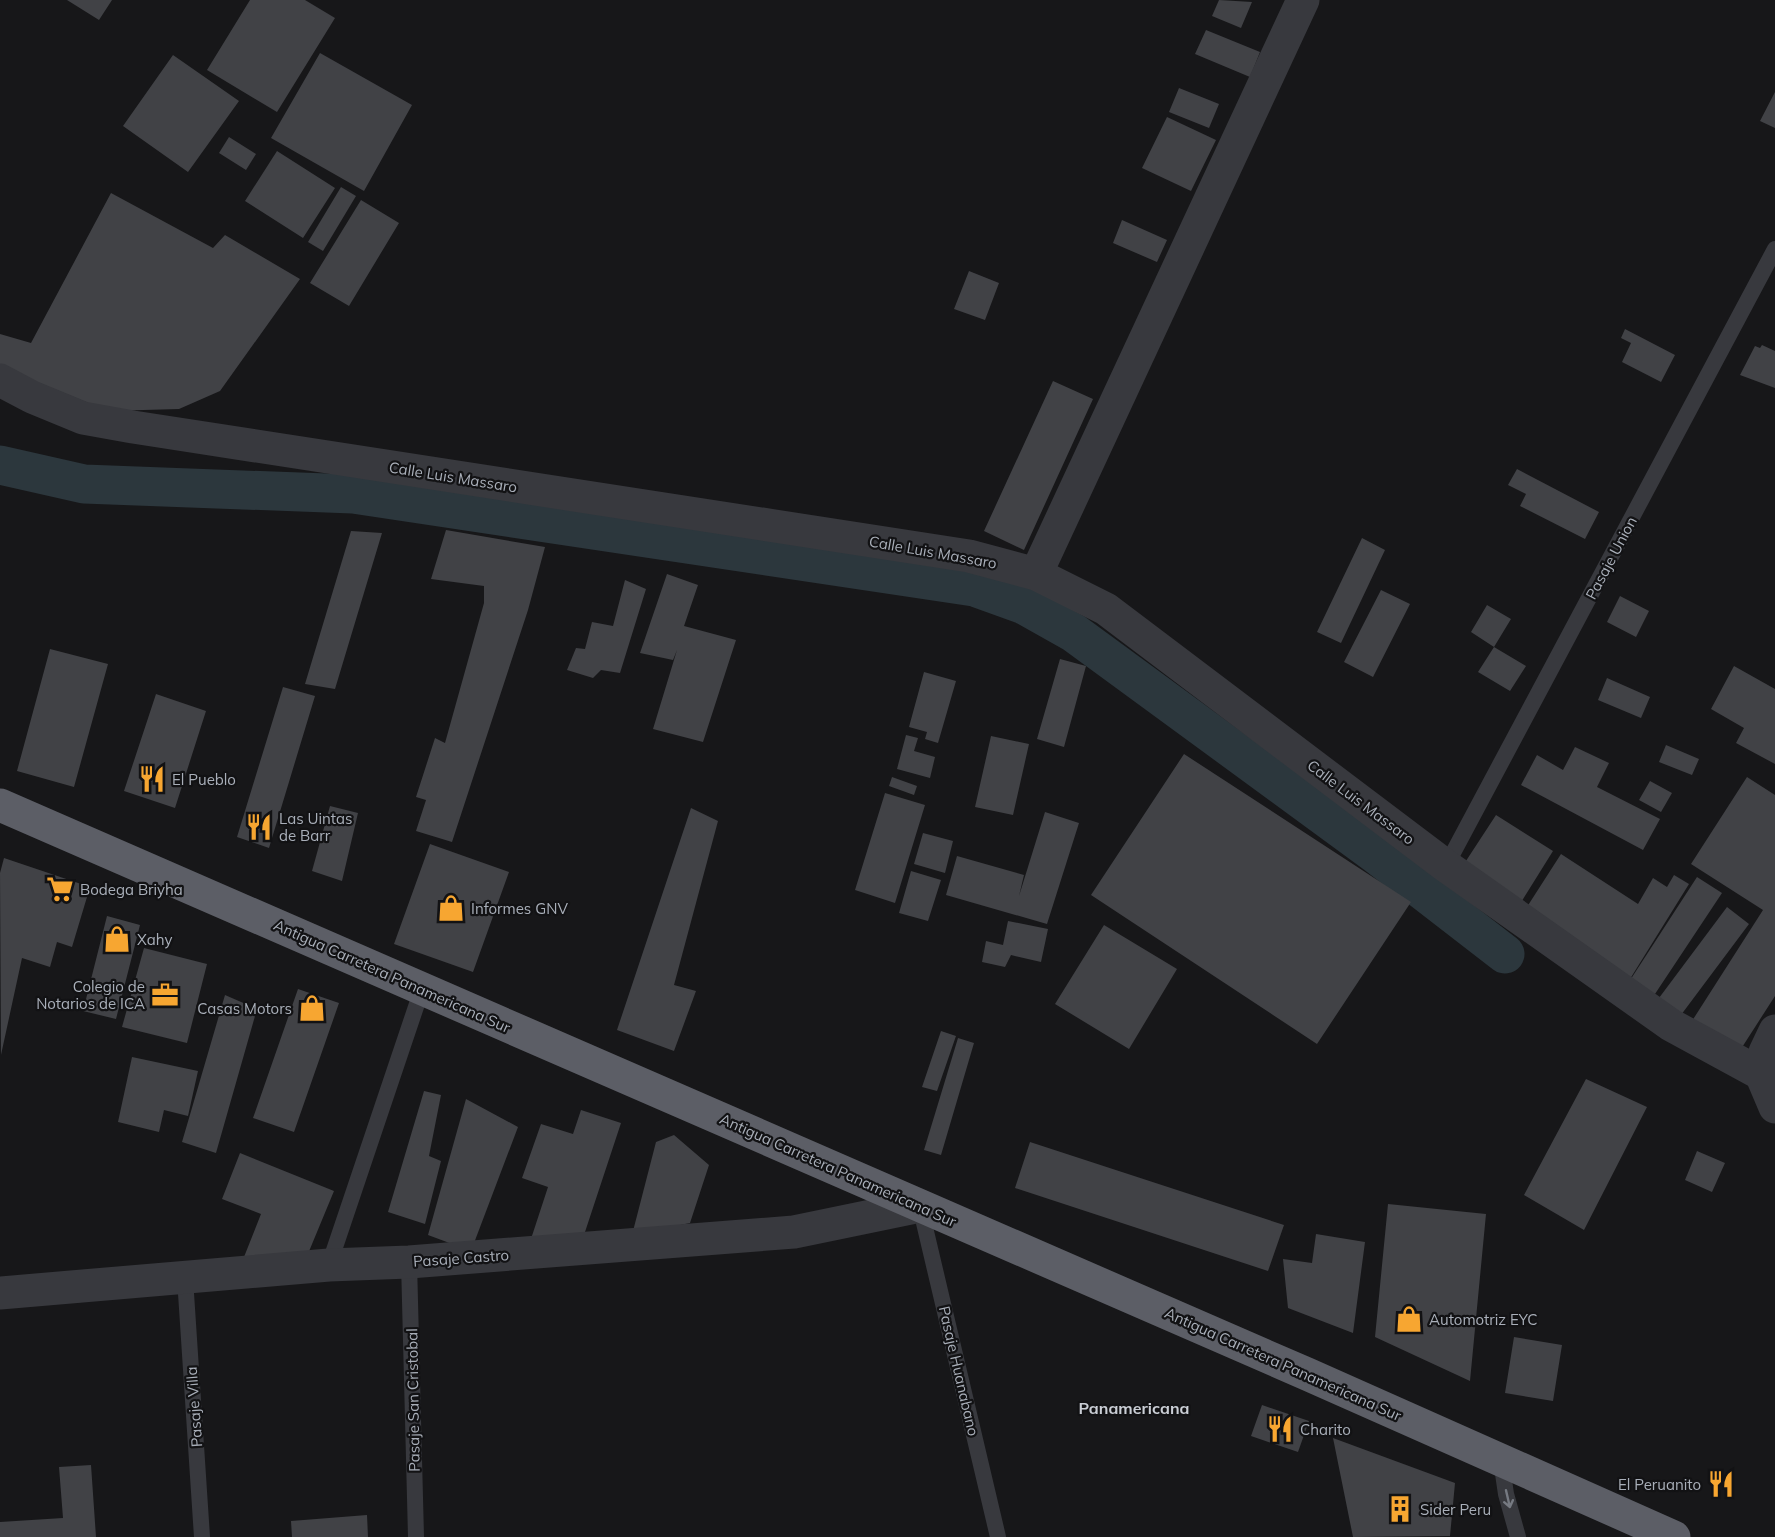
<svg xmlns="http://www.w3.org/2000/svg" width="1775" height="1537" viewBox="0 0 1775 1537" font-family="Mulish,sans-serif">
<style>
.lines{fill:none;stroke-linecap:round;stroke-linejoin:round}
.canal{stroke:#2c373d;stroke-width:39}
.building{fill:#414246}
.service{stroke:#38393e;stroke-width:16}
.minor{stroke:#38393e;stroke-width:33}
.trunk{stroke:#5c5e66;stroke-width:33}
.oneway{stroke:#767a82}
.labels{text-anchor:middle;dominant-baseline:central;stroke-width:4.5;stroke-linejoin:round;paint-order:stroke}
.street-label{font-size:15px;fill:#a9afb9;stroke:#121214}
.poi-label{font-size:15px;fill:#a9afb9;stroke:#121214;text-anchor:start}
.neighbourhood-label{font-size:16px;font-weight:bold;fill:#caced5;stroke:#121214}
</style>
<rect width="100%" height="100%" fill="#171719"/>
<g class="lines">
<!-- canal -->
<path class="canal" d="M0 465 84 484 353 494 974 587 1024 605 1074 633 1377 855 1505 954"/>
</g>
<!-- building -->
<path class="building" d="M67 0H112L99 20Z
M250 0H305L335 18 277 112 207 70Z
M1219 0 1252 2 1241 28 1212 16Z
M1206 30 1260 52 1250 77 1195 54Z
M320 53 412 105 364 191 271 138Z
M173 55 239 101 188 172 123 126Z
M1179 88 1219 104 1209 128 1169 112Z
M1775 92V128L1760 121Z
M1167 117 1216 140 1191 191 1142 168Z
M229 137 256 154 246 170 219 153Z
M277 151 335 188 303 238 245 201Z
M341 187 356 196 323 251 308 242Z
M111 193 213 248 225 235 300 279 220 391 179 409 108 411 0 367V334L31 343Z
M361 200 399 223 349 306 310 283Z
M1122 220 1167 240 1157 262 1113 243Z
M969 271 999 283 985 320 954 309Z
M1625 329 1675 355 1661 382 1622 362 1631 343 1621 338Z
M1762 345 1775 351V388L1740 375 1755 346 1760 348Z
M1053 381 1093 399 1024 550 984 531Z
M1517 469 1599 512 1585 539 1520 506 1526 494 1508 485Z
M446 530 545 547 528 610 452 842 416 831 426 800 416 797 435 738 445 743 484 603V586L431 579Z
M351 531 382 533 335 689 305 684Z
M1362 538 1385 550 1341 643 1317 632Z
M667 574 698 585 684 626 736 640 703 742 653 729 677 650 673 660 640 653Z
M625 580 646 589 620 673 601 670 593 678 567 670 576 648 585 649 592 622 613 626Z
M1381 590 1410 604 1373 677 1344 662Z
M1620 596 1649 611 1636 637 1607 622Z
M1487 605 1511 619 1494 647 1471 632Z
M1494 647 1526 666 1510 691 1478 672Z
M50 649 108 664 74 787 17 771Z
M1060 659 1086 666 1064 747 1037 739Z
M1734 666 1775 689V764L1736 743 1744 728 1711 709Z
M924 672 956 681 938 743 925 739 927 732 909 727Z
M1607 678 1650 697 1641 718 1598 700Z
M283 687 315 696 269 848 237 837Z
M156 694 206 711 175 808 124 791Z
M906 735 918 738 914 751 935 757 930 778 897 769Z
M991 736 1029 744 1013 815 975 807Z
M1666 745 1699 759 1692 775 1659 762Z
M1575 747 1609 763 1597 787 1660 819 1643 850 1521 785 1537 755 1563 770Z
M1184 754 1411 902 1317 1044 1091 895Z
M892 777 917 786 914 795 889 786Z
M1747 777 1775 795V996L1739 1052 1692 1021 1763 910 1691 864Z
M1650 781 1672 793 1661 812 1639 800Z
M885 793 925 805 895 903 855 890Z
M330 806 358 813 342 881 312 871Z
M691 808 718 821 674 985 696 991 674 1051 617 1030Z
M1045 812 1079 823 1047 924 946 895 957 856 1024 875 1019 896Z
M1496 815 1553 851 1520 904 1462 867Z
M923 833 953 841 945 873 914 864Z
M430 844 509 872 473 972 394 944Z
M1561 854 1638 904 1653 878 1667 887 1674 875 1689 884 1630 979 1525 910Z
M4 858 90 887 72 947 57 942 50 967 22 958 1 1055 0 873Z
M911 871 941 880 928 921 899 913Z
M1697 877 1722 893 1649 1003 1625 988Z
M1727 907 1749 924 1678 1019 1656 1002Z
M107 916 140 925 116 1019 83 1011Z
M1008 921 1048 929 1041 962 1011 955 1005 967 982 962 986 941 1003 945Z
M1104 925 1177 969 1129 1049 1055 1004Z
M144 948 207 964 187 1043 122 1027Z
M298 989 339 1003 294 1132 253 1118Z
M225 995 257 1009 216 1153 182 1142Z
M941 1031 956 1036 937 1091 922 1087Z
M958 1038 974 1043 941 1155 924 1150Z
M132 1057 198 1071 188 1116 164 1110 159 1132 118 1122Z
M1586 1079 1647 1107 1584 1230 1524 1195Z
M424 1091 441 1095 429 1156 441 1161 425 1224 388 1212Z
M466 1099 518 1127 471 1251 428 1235Z
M581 1110 621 1123 584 1235 529 1245 548 1187 522 1178 541 1124 573 1134Z
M674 1135 709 1165 690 1223 632 1235 656 1142Z
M1030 1142 1284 1225 1268 1271 1015 1188Z
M1697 1151 1725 1163 1712 1192 1685 1180Z
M240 1153 334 1191 305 1261 242 1262 261 1214 222 1199Z
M1388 1204 1486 1214 1470 1381 1375 1337Z
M1316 1234 1365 1242 1353 1333 1288 1308 1283 1259 1312 1263Z
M1514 1337 1562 1345 1553 1401 1505 1393Z
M1262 1405 1309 1421 1298 1452 1251 1436Z
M1333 1438 1455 1483 1450 1536 1353 1537Z
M91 1465 96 1537H0V1522L63 1518 59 1467Z
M367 1515 368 1537H292L291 1521Z"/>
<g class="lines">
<!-- service -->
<path class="service" d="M1446 866 1775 249
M920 1206 998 1537
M409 1262 416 1537
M329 1265 422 989
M185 1278 202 1537
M1501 1460 1506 1494 1518 1537"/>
<!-- minor -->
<path class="minor" d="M0 380 32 397 83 418 133 427 969 556 1036 574 1106 609 1446 866 1671 1025 1761 1074 1775 1107
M1036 574 1303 0
M1761 1074 1765 1052 1775 1031
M0 1293 329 1265 409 1262 794 1232 920 1206"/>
<!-- trunk -->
<path class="trunk" d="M0 805 1307 1374 1674 1537"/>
</g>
<!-- one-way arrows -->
<defs><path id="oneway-shaft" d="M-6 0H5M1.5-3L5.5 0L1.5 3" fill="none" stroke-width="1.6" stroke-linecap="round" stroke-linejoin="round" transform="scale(1.5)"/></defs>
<use class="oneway" href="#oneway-shaft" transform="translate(1508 1499) rotate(77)"/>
<!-- icons -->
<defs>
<symbol id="restaurant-bare" viewBox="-9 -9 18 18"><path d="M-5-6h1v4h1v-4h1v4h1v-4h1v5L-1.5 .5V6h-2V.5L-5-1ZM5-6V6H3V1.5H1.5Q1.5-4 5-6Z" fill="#f7a631" stroke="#121214" stroke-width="2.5" paint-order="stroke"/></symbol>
<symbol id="supermarket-bare" viewBox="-9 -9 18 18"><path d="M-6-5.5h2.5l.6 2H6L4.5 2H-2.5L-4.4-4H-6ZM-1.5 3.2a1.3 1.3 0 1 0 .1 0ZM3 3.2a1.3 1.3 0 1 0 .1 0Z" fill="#f7a631" stroke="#121214" stroke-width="2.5" paint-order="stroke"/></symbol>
<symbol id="shop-bare" viewBox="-9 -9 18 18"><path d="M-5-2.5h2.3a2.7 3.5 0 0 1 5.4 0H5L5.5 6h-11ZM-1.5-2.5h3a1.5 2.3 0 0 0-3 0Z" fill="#f7a631" stroke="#121214" stroke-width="2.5" paint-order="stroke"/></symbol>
<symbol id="office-bare" viewBox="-9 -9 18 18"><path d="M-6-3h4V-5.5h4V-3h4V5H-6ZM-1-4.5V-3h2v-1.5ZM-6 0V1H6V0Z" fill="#f7a631" stroke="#121214" stroke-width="2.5" paint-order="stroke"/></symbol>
<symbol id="building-bare" viewBox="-9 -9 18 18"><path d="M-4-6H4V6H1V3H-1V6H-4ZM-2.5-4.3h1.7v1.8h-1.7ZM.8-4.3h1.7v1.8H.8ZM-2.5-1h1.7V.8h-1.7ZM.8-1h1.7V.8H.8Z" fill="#f7a631" stroke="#121214" stroke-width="2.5" paint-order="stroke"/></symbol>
</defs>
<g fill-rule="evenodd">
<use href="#restaurant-bare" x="133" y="760" width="38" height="38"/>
<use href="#restaurant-bare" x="240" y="808" width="38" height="38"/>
<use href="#supermarket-bare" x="41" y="870" width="38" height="38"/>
<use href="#shop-bare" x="432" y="889" width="38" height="38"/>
<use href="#shop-bare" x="98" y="920" width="38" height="38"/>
<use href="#office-bare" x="146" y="976" width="38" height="38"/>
<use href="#shop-bare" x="293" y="989" width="38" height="38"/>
<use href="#shop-bare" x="1390" y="1300" width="38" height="38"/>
<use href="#restaurant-bare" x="1261" y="1410" width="38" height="38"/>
<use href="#restaurant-bare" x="1702" y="1465" width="38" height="38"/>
<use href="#building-bare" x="1381" y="1490" width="38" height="38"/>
</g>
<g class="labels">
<!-- street labels -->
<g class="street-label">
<text transform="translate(453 477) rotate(9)">Calle Luis Massaro</text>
<text transform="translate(933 552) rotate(10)">Calle Luis Massaro</text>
<text transform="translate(1611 558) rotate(-62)">Pasaje Union</text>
<text transform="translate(1361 802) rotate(37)">Calle Luis Massaro</text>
<text transform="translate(392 976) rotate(24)">Antigua Carretera Panamericana Sur</text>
<text transform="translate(838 1170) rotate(24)">Antigua Carretera Panamericana Sur</text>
<text transform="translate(461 1258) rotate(-4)">Pasaje Castro</text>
<text transform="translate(1283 1364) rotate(24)">Antigua Carretera Panamericana Sur</text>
<text transform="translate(959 1371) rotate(77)">Pasaje Huanabano</text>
<text transform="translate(413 1400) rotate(-91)">Pasaje San Cristobal</text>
<text transform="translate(194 1407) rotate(-94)">Pasaje Villa</text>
</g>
<!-- poi labels -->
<g class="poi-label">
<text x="172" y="779">El Pueblo</text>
<text x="279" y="818">Las Uintas<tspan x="279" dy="17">de Barr</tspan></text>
<text x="80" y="889">Bodega Briyha</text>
<text x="471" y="908">Informes GNV</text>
<text x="137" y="939">Xahy</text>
<text x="145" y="986" text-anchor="end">Colegio de<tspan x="145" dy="17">Notarios de ICA</tspan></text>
<text x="292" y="1008" text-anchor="end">Casas Motors</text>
<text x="1429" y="1319">Automotriz EYC</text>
<text x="1300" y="1429">Charito</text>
<text x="1701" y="1484" text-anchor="end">El Peruanito</text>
<text x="1420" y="1509">Sider Peru</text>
</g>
<!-- neighbourhood labels -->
<g class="neighbourhood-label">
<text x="1134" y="1408">Panamericana</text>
</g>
</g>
</svg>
